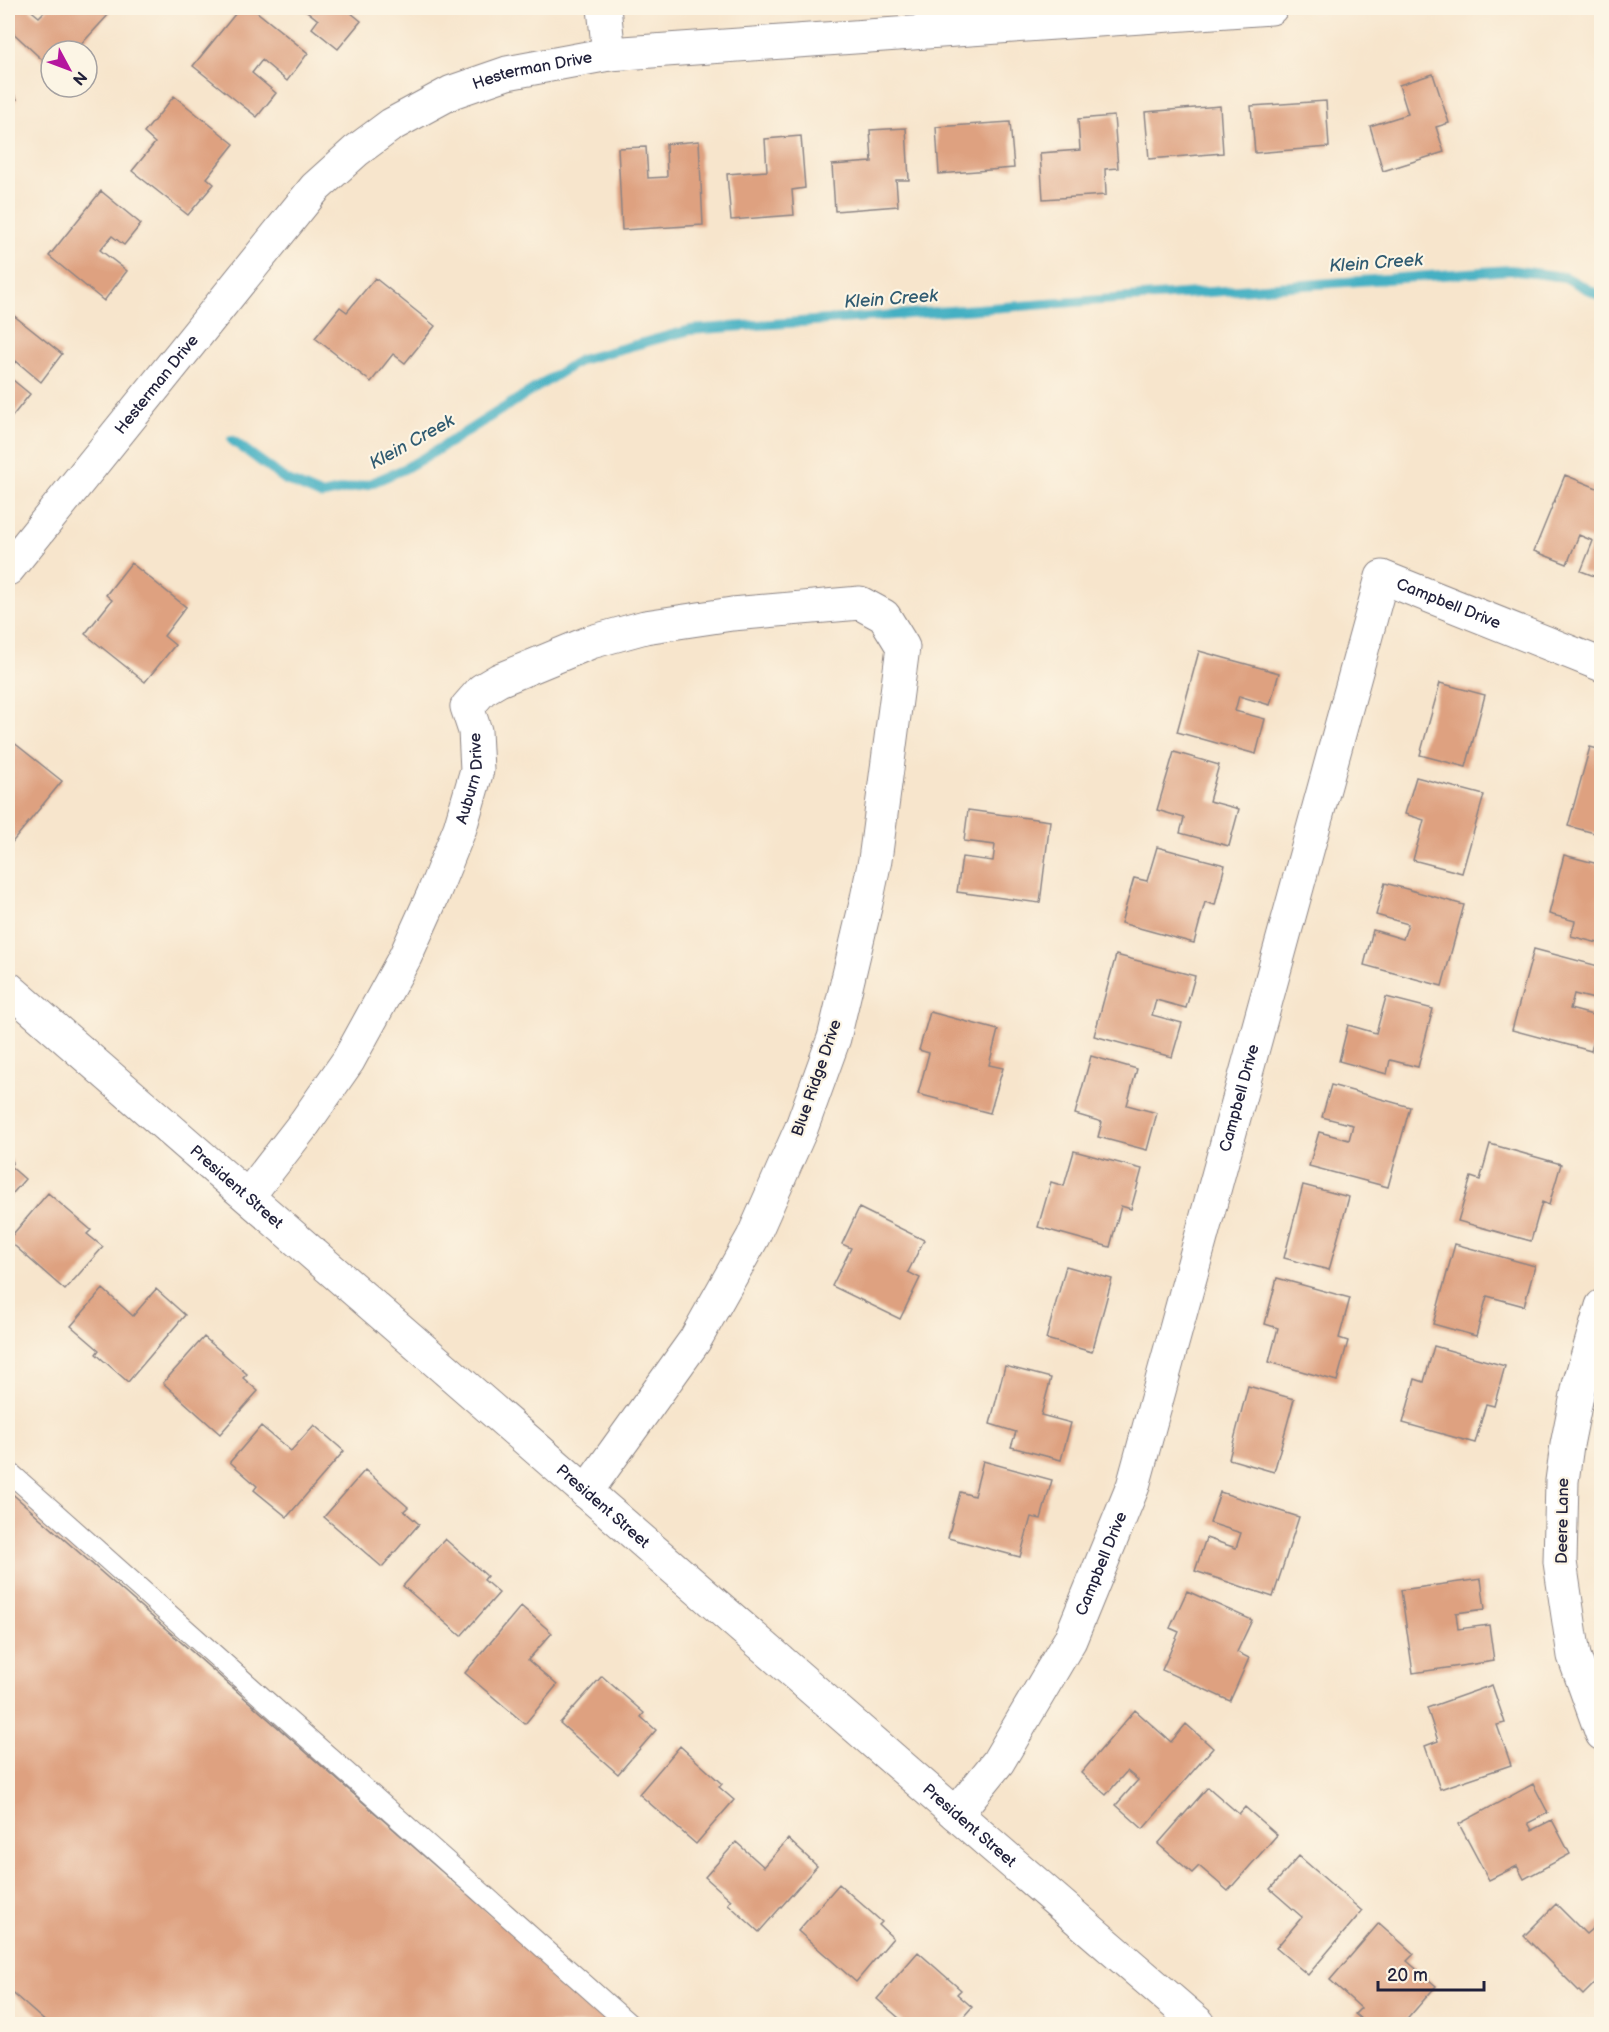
<svg xmlns="http://www.w3.org/2000/svg" width="1609" height="2032" viewBox="0 0 1609 2032" font-family="'Balsamiq Sans',sans-serif">
<style>
.lines{fill:none;stroke-linecap:round;stroke-linejoin:round}
.stream{stroke:#45b0c3;stroke-width:10}
.building{fill:#dea180}
.lane-casing{stroke:#8c8484;stroke-width:22}
.street-casing{stroke:#8c8484;stroke-width:35}
.lane{stroke:#fff;stroke-width:20}
.street{stroke:#fff;stroke-width:33}
.labels{text-anchor:middle;dominant-baseline:central;stroke-width:4.5;stroke-linejoin:round;paint-order:stroke}
.street-label{font-size:16px;fill:#22223b;stroke:#fcf5e5}
.water-label{font-size:18px;font-style:italic;fill:#305b71;stroke:#fcf5e5}
</style>
<rect width="100%" height="100%" fill="#fcf5e5"/>
<filter id="ink" filterUnits="userSpaceOnUse"><feTurbulence type="fractalNoise" baseFrequency=".0167" numOctaves="2"/><feDisplacementMap in="SourceGraphic" scale="12" xChannelSelector="R" yChannelSelector="G"/><feConvolveMatrix kernelMatrix="1 2 1 2 8 2 1 2 1" color-interpolation-filters="sRGB"/></filter>
<filter id="wash" filterUnits="userSpaceOnUse"><feTurbulence type="fractalNoise" baseFrequency=".008" numOctaves="4" result="noise"/><feDisplacementMap in="SourceGraphic" scale="24" xChannelSelector="R" yChannelSelector="G"/><feGaussianBlur stdDeviation="1.35" result="paint"/><feColorMatrix in="noise" values="0 0 0 0 0 0 0 0 0 0 0 0 0 0 0 0 0 1.4 0 .05"/><feComposite in="paint" operator="in"/></filter>
<g filter="url(#wash)">
<rect width="100%" height="100%" fill="#f7e5cc"/>
<g class="lines">
<!-- stream -->
<path class="stream" d="M232 440 286 480 321 495 369 484 404 469 434 452 580 360 690 330 1510 270 1565 277 1602 297"/>
</g>
<g id="blocks">
<!-- building -->
<path class="building" d="M8 8H28L39 17 48 8H104L110 13 75 51H51V68L8 28Z
M240 8H252L308 53 287 81 262 60 252 73 276 93 257 117 193 66Z
M303 8H345L361 21 338 49 312 28 318 20Z
M1433 74 1449 123 1436 127 1444 152 1383 171 1370 126 1408 114 1399 85Z
M8 85 17 99 8 106Z
M174 96 234 144 207 178 214 184 188 215 132 171 155 143 144 133Z
M1326 101 1329 147 1255 153 1251 106Z
M1220 106 1223 153 1149 159 1145 112Z
M1114 116 1118 168 1105 169 1106 195 1043 199 1040 153 1080 150 1078 119Z
M1010 122 1014 168 939 174 936 127Z
M906 128 909 180H896L898 206 835 211 832 165 872 162 870 130Z
M801 136 805 188 792 190 794 215 731 220 727 174 767 171 765 139Z
M699 141 703 225 622 230 618 148 646 147 648 178 667 177 666 144Z
M101 191 141 224 124 245 112 236 100 250 127 271 104 301 49 256Z
M375 278 435 326 405 363 393 354 371 382 315 338 340 307 347 312Z
M8 311 62 354 41 382 16 361 8 371Z
M8 376 30 394 11 418 8 416Z
M1565 475 1602 490V579L1581 571 1593 541 1579 535 1567 564 1534 551Z
M131 563 186 607 164 636 175 645 145 682 85 634 112 600 106 595Z
M1199 651 1279 673 1270 705 1239 696 1235 711 1265 719 1256 754 1177 732Z
M1440 683 1485 695 1466 767 1420 755Z
M8 738 62 781 10 845 8 843Z
M1590 747 1602 750V835L1568 826Z
M1174 752 1219 765 1209 801 1239 809 1229 846 1180 833 1184 818 1157 810Z
M1416 777 1484 795 1462 873 1413 860 1424 820 1405 814Z
M968 810 1050 821 1040 903 957 892 962 857 993 861 995 845 964 841Z
M1157 847 1225 865 1215 905 1205 902 1194 943 1121 923 1134 878 1147 881Z
M1564 855 1602 865V944L1571 936 1575 921 1549 914Z
M1385 883 1464 905 1442 986 1364 965 1373 930 1403 939 1408 924 1376 915Z
M1534 949 1602 967V1001L1574 994 1570 1009 1600 1017 1591 1051 1512 1030Z
M1116 955 1195 976 1186 1008 1156 1000 1152 1015 1182 1023 1172 1057 1094 1036Z
M1386 997 1433 1009 1418 1067 1390 1060 1387 1074 1339 1061 1348 1025 1376 1033Z
M930 1012 998 1030 989 1065 1003 1068 990 1113 918 1094 929 1053 919 1050Z
M1091 1056 1137 1069 1127 1105 1157 1113 1147 1150 1098 1137 1102 1122 1075 1114Z
M1331 1085 1410 1107 1388 1187 1309 1166 1319 1132 1349 1140 1353 1125 1322 1117Z
M1490 1144 1561 1164 1549 1205 1542 1202 1531 1241 1458 1221 1471 1177 1480 1180Z
M1074 1151 1142 1169 1131 1209 1121 1206 1110 1247 1038 1227 1051 1182 1064 1186Z
M8 1157 13 1162 10 1166 25 1179 8 1199Z
M1303 1185 1349 1197 1329 1270 1284 1258Z
M48 1193 91 1230 87 1234 103 1247 65 1290 8 1240Z
M859 1208 924 1240 908 1272 920 1278 900 1319 832 1286 851 1248 842 1244Z
M1455 1244 1535 1266 1524 1306 1487 1296 1476 1336 1433 1324Z
M1066 1266 1112 1279 1092 1352 1046 1339Z
M1277 1278 1350 1298 1339 1338 1348 1341 1337 1381 1269 1362 1278 1328 1265 1324Z
M103 1289 133 1316 156 1289 185 1315 128 1382 96 1354 99 1350 71 1326Z
M204 1337 247 1374 243 1378 258 1391 220 1434 163 1383Z
M1434 1346 1505 1366 1494 1406 1486 1404 1475 1443 1403 1423 1415 1379 1424 1382Z
M1005 1366 1051 1378 1041 1415 1071 1423 1061 1460 1011 1447 1016 1432 990 1424Z
M1248 1386 1294 1399 1274 1472 1229 1459Z
M314 1425 344 1451 287 1517 254 1490 257 1486 230 1462 261 1426 291 1451Z
M983 1461 1052 1480 1041 1519 1031 1517 1020 1557 948 1538 960 1492 974 1496Z
M365 1470 408 1507 404 1511 419 1524 382 1567 324 1517Z
M8 1490 615 2024H48L8 1989Z
M1220 1492 1299 1517 1273 1597 1195 1571 1206 1538 1236 1548 1241 1533 1210 1523Z
M445 1539 487 1576 484 1580 499 1593 461 1636 403 1586Z
M1481 1579 1485 1609 1456 1613 1458 1629 1489 1625 1494 1661 1413 1673 1401 1590Z
M1187 1591 1252 1620 1237 1652 1249 1658 1230 1701 1162 1670 1179 1632 1170 1628Z
M521 1606 552 1633 528 1660 557 1685 525 1724 465 1673Z
M602 1676 644 1713 641 1717 656 1730 618 1774 560 1723Z
M1492 1685 1505 1723 1497 1725 1511 1765 1440 1789 1425 1746 1438 1741 1427 1708Z
M1135 1710 1171 1742 1186 1724 1213 1748 1143 1829 1116 1805 1138 1780 1127 1771 1106 1795 1081 1773Z
M680 1746 722 1784 719 1787 734 1800 696 1844 639 1794Z
M1533 1784 1548 1813 1528 1823 1532 1830 1552 1820 1570 1854 1524 1879 1517 1866 1489 1880 1459 1824Z
M1208 1787 1239 1814 1245 1807 1277 1835 1228 1891 1199 1866 1192 1873 1158 1844Z
M788 1839 817 1866 759 1932 728 1904 731 1900 705 1877 736 1842 764 1867Z
M1299 1856 1362 1911 1308 1975 1276 1948 1302 1917 1270 1889Z
M839 1884 882 1922 879 1925 893 1938 856 1982 798 1931Z
M1556 1904 1586 1934 1602 1920V1976L1583 1995 1524 1936Z
M1379 1923 1414 1954 1407 1961 1436 1986 1403 2024H1367L1355 2014 1361 2008 1330 1980Z
M918 1952 961 1990 957 1994 972 2007 957 2024H906L877 1999Z"/>
</g>
</g>
<g filter="url(#ink)">
<use href="#blocks" fill-opacity="0" stroke="#8c8484" stroke-width="1.5"/>
<g class="lines">
<defs>
<path id="lane" d="M8 1471 629 2024"/>
<g id="street">
<path d="M604 8 609 54"/>
<path id="s1" d="M8 569 315 188 356 151 391 125 452 92 507 73 609 54 1271 8"/>
<path id="s2" d="M8 988 956 1814 1199 2024"/>
<path id="s3" d="M248 1196 304 1124 348 1061 405 957 433 895 460 828 477 770 475 731 467 707 482 690 499 680 591 642 645 627 732 614 860 603 884 616 903 647 875 860 866 903 834 1038 801 1129 753 1237 695 1340 586 1492"/>
<path d="M1602 1306 1579 1385 1567 1445 1562 1481 1560 1562 1574 1656 1602 1734"/>
<path id="s4" d="M956 1814 998 1762 1070 1640 1133 1486 1382 577 1602 665"/>
</g>
</defs>
<!-- lane casing -->
<use href="#lane" class="lane-casing"/>
<!-- street casing -->
<use href="#street" class="street-casing"/>
<!-- lane -->
<use href="#lane" class="lane"/>
<!-- street -->
<use href="#street" class="street"/>
</g>
</g>
<g class="labels">
<!-- street labels -->
<g class="street-label">
<text stroke="none"><textPath href="#s1" startOffset="741">Hesterman Drive</textPath></text>
<text stroke="none"><textPath href="#s1" startOffset="237">Hesterman Drive</textPath></text>
<text stroke="none"><textPath href="#s4" startOffset="1389">Campbell Drive</textPath></text>
<text stroke="none"><textPath href="#s3" startOffset="478">Auburn Drive</textPath></text>
<text transform="translate(817 1078) rotate(-71)">Blue Ridge Drive</text>
<text stroke="none"><textPath href="#s4" startOffset="777">Campbell Drive</textPath></text>
<text stroke="none"><textPath href="#s2" startOffset="303">President Street</textPath></text>
<text stroke="none"><textPath href="#s2" startOffset="789">President Street</textPath></text>
<text transform="translate(1563 1521) rotate(-89)">Deere Lane</text>
<text stroke="none"><textPath href="#s4" startOffset="291">Campbell Drive</textPath></text>
<text stroke="none"><textPath href="#s2" startOffset="1275">President Street</textPath></text>
</g>
<!-- water labels -->
<g class="water-label">
<text transform="translate(1376 263) rotate(-4)">Klein Creek</text>
<text transform="translate(891 299) rotate(-4)">Klein Creek</text>
<text transform="translate(412 442) rotate(-29)">Klein Creek</text>
</g>
</g>
<!-- margin -->
<rect width="1609" height="2032" fill="none" stroke="#fcf5e5" stroke-width="30"/>
<!-- north arrow -->
<g transform="translate(69 69) rotate(131)"><circle r="28" fill="#fcf5e5" stroke="#a5a1a1" stroke-width="1.5"/>
<path d="M0-4.5L10 22L0 15L-10 22Z" fill="#b5179e"/>
<text y="-9" font-size="16" font-weight="bold" text-anchor="middle" fill="#22223b">N</text>
</g>
<!-- scale -->
<path d="M1378 1981v9h106v-9" fill="none" stroke="#22223b" stroke-width="3"/>
<text x="1387" y="1981" font-size="18" fill="#22223b" stroke="#fcf5e5" stroke-width="4.5" paint-order="stroke">20 m</text>
</svg>
